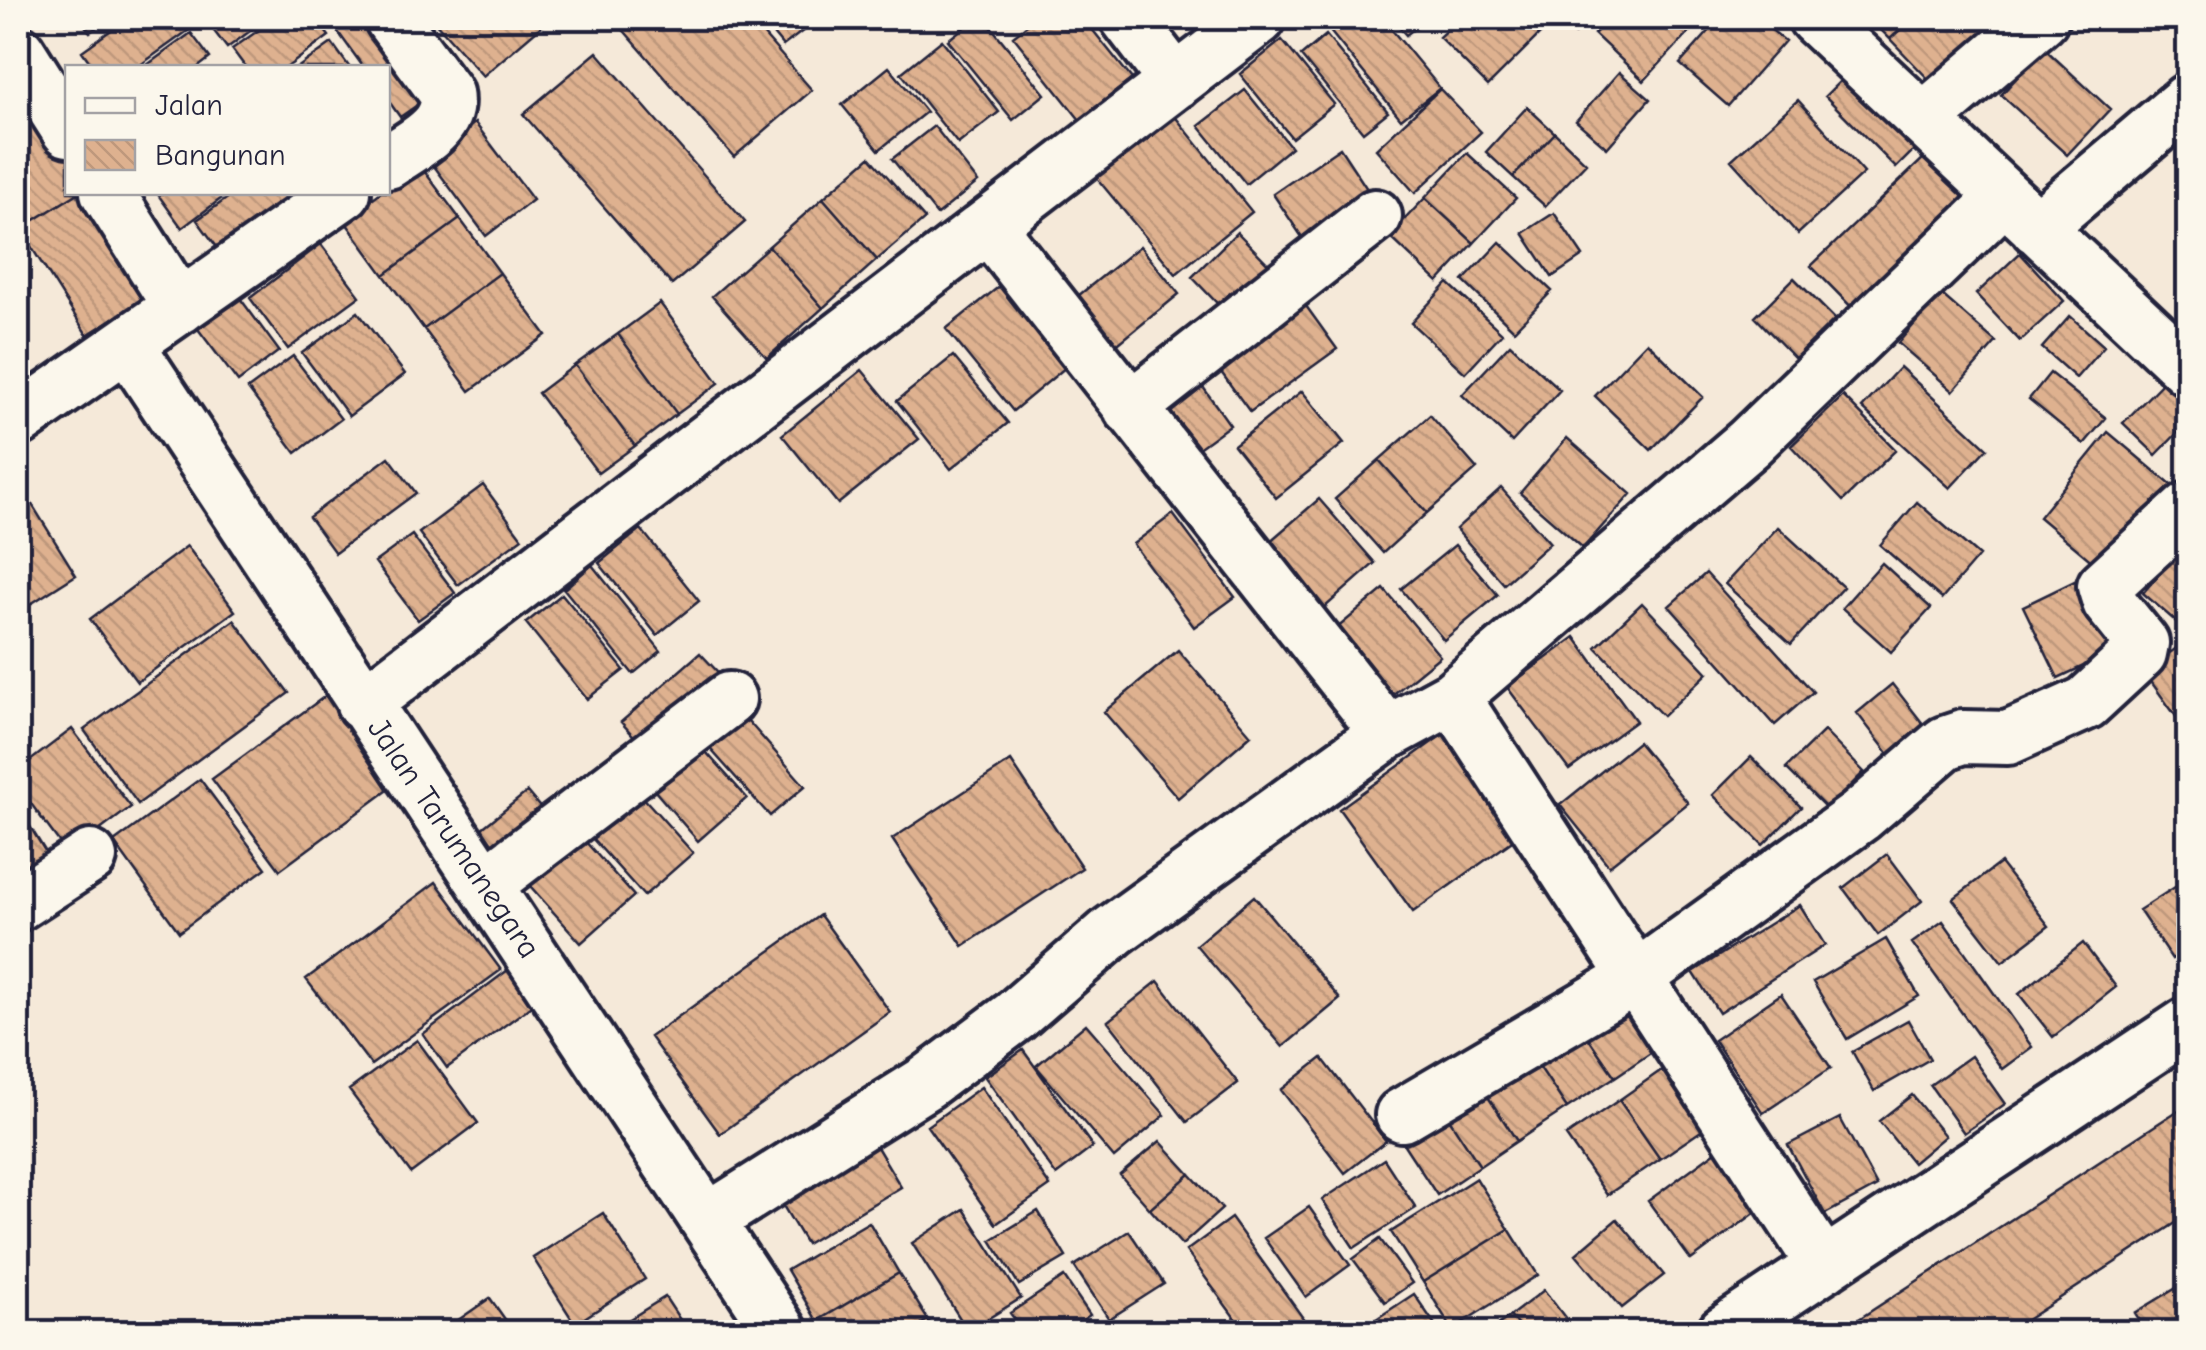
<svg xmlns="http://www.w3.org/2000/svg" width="2206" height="1350" viewBox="0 0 2206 1350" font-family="'Comic Neue',sans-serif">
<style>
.building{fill:url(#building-back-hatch);stroke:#22223b;stroke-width:2.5}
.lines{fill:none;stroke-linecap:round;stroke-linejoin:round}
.minor-casing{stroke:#22223b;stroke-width:60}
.minor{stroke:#fbf7ec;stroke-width:52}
.labels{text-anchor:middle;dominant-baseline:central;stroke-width:8;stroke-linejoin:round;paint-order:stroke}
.street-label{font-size:32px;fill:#22223b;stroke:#fbf7ec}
</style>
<defs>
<pattern id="building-back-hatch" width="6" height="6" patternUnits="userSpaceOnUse" patternTransform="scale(2.5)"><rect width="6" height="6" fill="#deb18f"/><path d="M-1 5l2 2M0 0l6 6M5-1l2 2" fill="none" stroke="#be987c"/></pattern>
</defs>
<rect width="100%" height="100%" fill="#f5e9d9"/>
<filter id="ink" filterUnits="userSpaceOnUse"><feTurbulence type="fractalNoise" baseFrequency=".01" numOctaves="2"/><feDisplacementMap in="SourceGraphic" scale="20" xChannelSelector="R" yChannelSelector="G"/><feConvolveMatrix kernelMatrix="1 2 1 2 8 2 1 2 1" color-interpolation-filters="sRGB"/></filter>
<g filter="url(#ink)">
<!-- building -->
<path class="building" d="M79 18H110L90 32Z
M128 18H191L196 25 136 68H94L82 51Z
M204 18H268L227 48Z
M276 18H315L329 36 286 68H246L232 49Z
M328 18H382L436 92 400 117 388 100V68H364Z
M441 18H551L483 76 435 22Z
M613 18H749L812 90 734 157Z
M760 18H820L783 46Z
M976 18H984L1045 94 1013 120 948 40Z
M1036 18H1083L1132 79 1080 120 1013 36Z
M1324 18H1382L1440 88 1401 119 1321 20Z
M1391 18H1428L1406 35Z
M1459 18H1531L1544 30 1488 86 1439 37Z
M1556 18H1590L1574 34Z
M1610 18H1680L1692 29 1644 81 1594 34Z
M1680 18H1703L1692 29Z
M1721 18H1757L1785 41 1728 106 1680 64Z
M1869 18H1913L1890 39Z
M1913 18H1976L1991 33 1936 87 1890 39Z
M191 33 210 58 197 68H143Z
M1326 35 1388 112 1363 132 1301 56Z
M942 40 999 112 958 144 901 73Z
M1282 40 1334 104 1292 138 1240 74Z
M332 43 350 68H297Z
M2044 48 2110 109 2067 155 2001 95Z
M597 52 745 222 672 285 523 114Z
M889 67 926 112 879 150 842 105Z
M1619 72 1650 99 1607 148 1576 121Z
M1847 74 1919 145 1896 168 1825 96Z
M18 79 38 113 18 125Z
M1440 89 1481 132 1415 193 1376 149Z
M1245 90 1291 147 1246 184 1199 126Z
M1798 100 1864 173 1798 234 1731 160Z
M1527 107 1555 133 1513 177 1486 152Z
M38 113 68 159V192H80L20 229 18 125Z
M1173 114 1252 212 1176 274 1095 176Z
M475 123 533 200 486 236 428 158Z
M934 126 978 182 937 215 892 159Z
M1555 133 1586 163 1545 206 1513 177Z
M1340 148 1369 192 1302 237 1273 194Z
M1467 153 1516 198 1474 243 1425 198Z
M1929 153 1979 205 1862 318 1811 266Z
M870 157 925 219 877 260 823 198Z
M419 164 460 219 384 275 344 220 381 192H388V187Z
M80 192H88L152 294 87 335 20 229Z
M164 192H230L182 228 159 196Z
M236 192H281L293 208 225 258 197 220Z
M823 198 877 260 823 308 769 246Z
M1425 198 1474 243 1438 282 1389 236Z
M1554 213 1583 256 1552 277 1523 233Z
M460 219 500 273 424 329 384 275Z
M1237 232 1280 276 1234 321 1192 277Z
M1500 242 1552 291 1514 330 1463 281Z
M321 244 360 296 288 349 250 298Z
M769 246 823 308 767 358 712 296Z
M1140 246 1179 294 1108 352 1068 304Z
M2020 253 2064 301 2020 341 1976 294Z
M500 273 546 335 470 391 424 329Z
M1794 278 1835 319 1795 358 1755 317Z
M1006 281 1072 362 1013 411 946 329Z
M1448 283 1502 333 1465 373 1411 323Z
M237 294 279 351 238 382 195 325Z
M1941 294 1996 342 1953 391 1898 343Z
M1301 299 1337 349 1250 412 1213 361Z
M660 303 719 383 677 414 618 334Z
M358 312 405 374 349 416 302 353Z
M2070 316 2104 346 2076 378 2042 348Z
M618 334 677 414 635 446 575 365Z
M1647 342 1703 397 1651 450 1595 396Z
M1510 344 1560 390 1512 442 1462 395Z
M293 356 341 419 296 453 248 389Z
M953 356 1008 423 951 469 897 401Z
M575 365 635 446 598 473 538 393Z
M1900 367 1987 448 1950 488 1862 408Z
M862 370 919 439 838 504 782 435Z
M1193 373 1230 425 1186 457 1148 406Z
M2050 373 2106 418 2084 444 2029 399Z
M2171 374 2188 391V422L2156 455 2123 423Z
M1302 391 1344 443 1276 498 1234 445Z
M1843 396 1896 450 1843 501 1791 446Z
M1430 415 1477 469 1427 513 1379 460Z
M2108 432 2171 485 2101 569 2039 517Z
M1567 438 1631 494 1583 548 1520 493Z
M389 457 416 493 335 553 309 517Z
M1379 460 1427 513 1383 553 1335 499Z
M18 482 76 575 18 612Z
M483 485 522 538 458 585 419 533Z
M1501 488 1550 543 1504 584 1456 529Z
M1319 499 1375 563 1324 608 1268 543Z
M1917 502 1979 556 1942 599 1880 545Z
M1173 514 1235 597 1194 627 1133 544Z
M1778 527 1843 587 1791 644 1725 584Z
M641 529 699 601 657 635 599 563Z
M412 535 455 593 418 620 375 562Z
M1455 545 1498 595 1444 640 1401 589Z
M187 546 235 611 137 682 90 619Z
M2180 550 2188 558V632L2143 593Z
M1882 563 1931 608 1891 652 1842 608Z
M592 565 661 651 633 674 564 589Z
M1706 573 1813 692 1775 725 1669 606Z
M2085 576 2120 649 2058 678 2023 606Z
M1384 589 1440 656 1385 701 1330 634Z
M562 594 624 670 587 699 526 623Z
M1642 603 1708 673 1663 716 1596 647Z
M234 620 289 693 138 804 84 730Z
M1575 637 1636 721 1569 770 1507 687Z
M2182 644 2188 654V733L2144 672Z
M1178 650 1251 735 1178 798 1104 712Z
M700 653 731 686 652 756 621 722Z
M1892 684 1931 734 1895 762 1857 713Z
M328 694 395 785 280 870 212 779Z
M741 713 805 786 770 816 706 744Z
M72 729 131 807 68 854 18 786V770Z
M1449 730 1522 834 1413 912 1339 809Z
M1824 731 1864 772 1827 809 1786 768Z
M697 742 747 798 698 841 649 784Z
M1638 742 1688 803 1609 866 1560 805Z
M1751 757 1801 807 1763 845 1713 795Z
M1011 761 1082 868 963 946 892 839Z
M200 779 266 868 179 932 114 842Z
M632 785 693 853 644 896 583 828Z
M527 792 555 825 498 871 471 837Z
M18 807 55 867 18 890Z
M576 831 634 896 581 943 523 878Z
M1887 854 1922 901 1878 935 1843 888Z
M2000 863 2049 926 2002 962 1953 899Z
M2186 880 2188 949 2172 959 2139 910Z
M436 882 501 970 371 1065 306 979Z
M1254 896 1340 999 1283 1047 1196 945Z
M1800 905 1825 945 1719 1013 1693 972Z
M820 915 890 1012 720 1134 650 1037Z
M1943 921 2032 1047 2002 1069 1912 943Z
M1886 939 1919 996 1847 1039 1813 982Z
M2083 943 2116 987 2053 1037 2019 994Z
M508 970 534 1004 447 1068 423 1034Z
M1158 981 1238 1083 1187 1122 1108 1021Z
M1620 991 1658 1048 1615 1077 1576 1020Z
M1781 994 1831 1068 1763 1113 1714 1040Z
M1576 1020 1615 1077 1567 1108 1529 1051Z
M1908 1020 1930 1059 1874 1091 1852 1051Z
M1086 1024 1165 1115 1114 1158 1036 1066Z
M417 1040 478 1123 411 1173 349 1090Z
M1023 1050 1093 1147 1056 1175 985 1077Z
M1529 1051 1567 1108 1517 1141 1479 1083Z
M1971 1056 2005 1104 1964 1133 1930 1085Z
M1322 1058 1386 1141 1345 1173 1281 1090Z
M1663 1069 1704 1129 1660 1159 1619 1100Z
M1479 1083 1517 1141 1480 1166 1442 1108Z
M981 1087 1050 1186 996 1224 927 1126Z
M1912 1095 1945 1136 1913 1163 1879 1121Z
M1619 1100 1660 1159 1607 1195 1566 1136Z
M2188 1104V1215L2008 1332H1839Z
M1442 1108 1480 1166 1437 1195 1399 1137Z
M1840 1118 1877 1186 1825 1214 1788 1145Z
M871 1137 901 1187 806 1244 776 1194Z
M1160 1141 1190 1174 1150 1209 1120 1175Z
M1716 1151 1759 1210 1691 1260 1648 1201Z
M1384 1159 1416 1208 1354 1248 1322 1200Z
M1190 1174 1222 1209 1182 1245 1150 1209Z
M1476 1178 1509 1229 1423 1282 1391 1232Z
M1309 1207 1350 1265 1306 1297 1264 1238Z
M964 1209 1021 1298 968 1331 912 1243Z
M1038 1211 1066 1257 1019 1285 991 1240Z
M603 1213 645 1279 575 1324 533 1258Z
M1231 1218 1313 1332H1245L1186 1251Z
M1617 1219 1664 1275 1622 1308 1576 1254Z
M869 1222 899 1273 817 1321 787 1270Z
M1509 1229 1538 1275 1452 1329 1423 1282Z
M1129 1231 1164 1284 1109 1319 1074 1266Z
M1380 1239 1412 1283 1385 1302 1353 1259Z
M899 1273 928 1320 907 1332H823L817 1321Z
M1064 1277 1090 1315 1065 1332H1024L1010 1313Z
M2188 1281V1332H2147L2135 1313Z
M1544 1290 1576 1332H1523L1510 1316Z
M1414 1294 1440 1332H1376L1370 1323Z
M665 1297 688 1332H609Z
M490 1298 514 1332H441Z
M1510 1316 1523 1332H1489Z
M928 1320 935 1332H907Z"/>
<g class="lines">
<defs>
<path id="minor" d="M1127 18 1176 82
M1815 18 2188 369
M18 51 68 130
M1925 118 2042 18
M388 162C412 145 453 128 446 93L392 20 395 18
M107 192 180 307
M989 227 1387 733
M2037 228 2188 100
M127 344C344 674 566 1002 781 1332
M1130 408 1375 216
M18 420 344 192
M1453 697 1824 1266
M363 704 1259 18
M486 884 729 699
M18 904 90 857
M1402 1115 1637 977 1860 816 1945 743 1963 737 2008 738 2086 703 2140 653 2142 643 2109 602 2104 586 2188 509
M708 1220 927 1082 1015 1016 1113 931 1387 733 1453 697 1749 443 2003 198
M1724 1332 2188 1024"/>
</defs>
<!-- minor casing -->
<use href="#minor" class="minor-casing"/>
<!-- minor -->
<use href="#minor" class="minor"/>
</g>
</g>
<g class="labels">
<!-- street labels -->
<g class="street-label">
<text transform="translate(454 838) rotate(56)">Jalan Tarumanegara</text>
</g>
</g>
<!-- margin -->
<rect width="2206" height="1350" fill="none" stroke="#fbf7ec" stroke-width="60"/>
<rect x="30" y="30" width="2146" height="1290" fill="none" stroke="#22223b" stroke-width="4" filter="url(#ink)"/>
<!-- legend -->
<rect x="65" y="65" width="325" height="130" fill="#fbf7ec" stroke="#a4a2a5" stroke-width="2.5"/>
<rect x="85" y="98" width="50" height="15" fill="#fbf7ec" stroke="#a4a2a5" stroke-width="2.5"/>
<text x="155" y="115" font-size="30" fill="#22223b">Jalan</text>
<rect x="85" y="140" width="50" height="30" fill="url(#building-back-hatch)" stroke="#a4a2a5" stroke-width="2.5"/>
<text x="155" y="165" font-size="30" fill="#22223b">Bangunan</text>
</svg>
